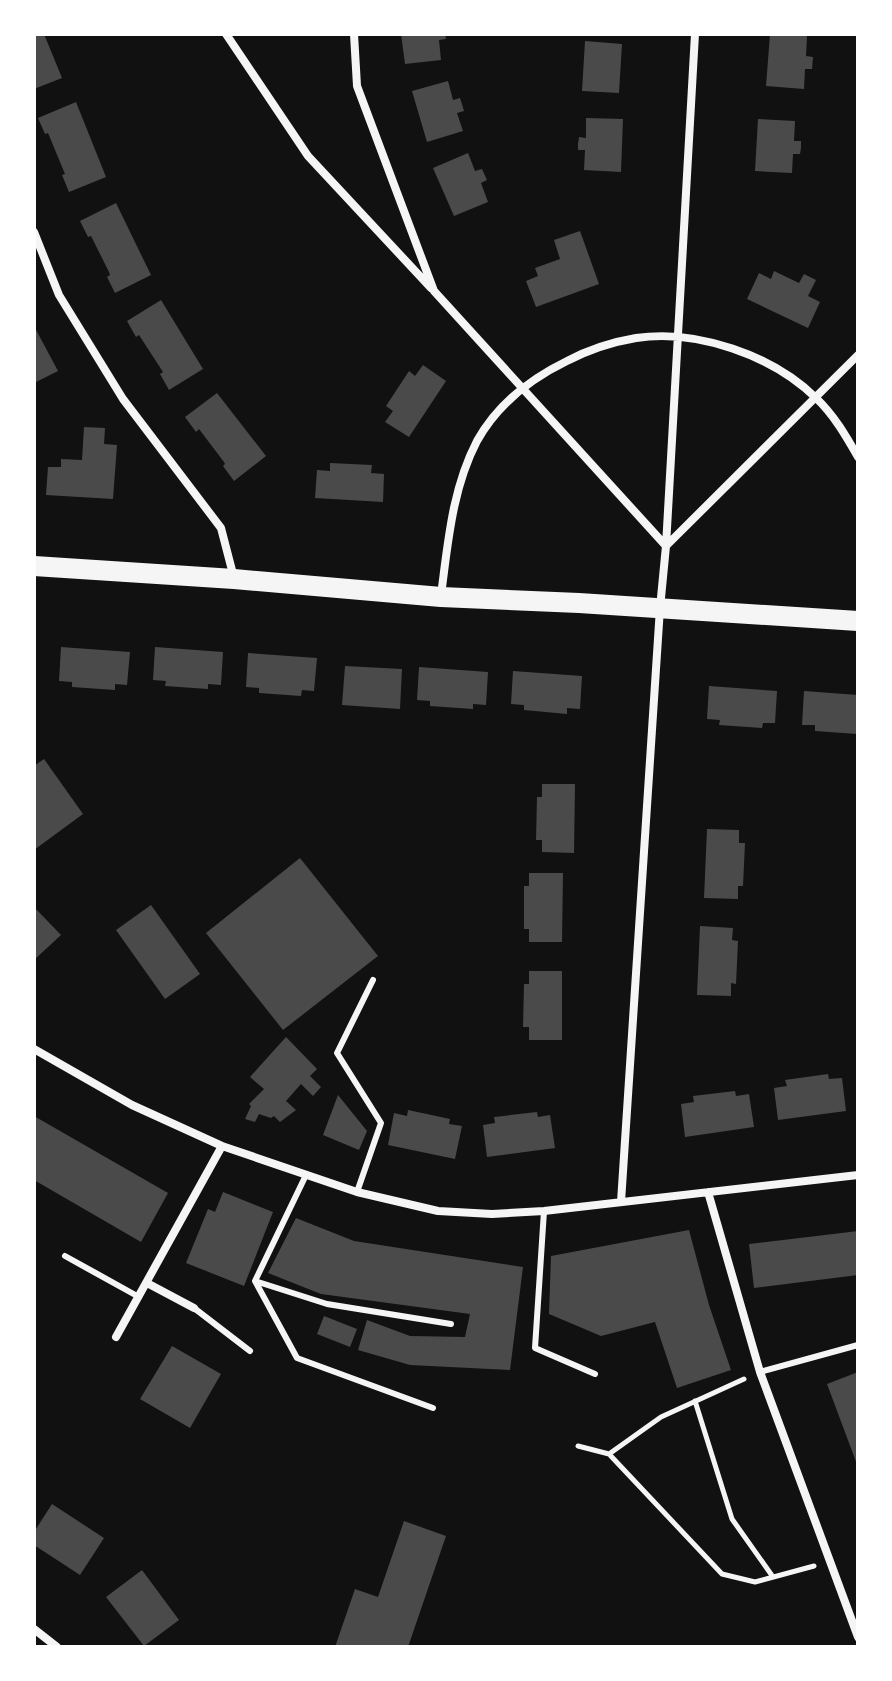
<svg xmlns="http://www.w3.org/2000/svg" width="892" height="1681" viewBox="0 0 892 1681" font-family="Inter,sans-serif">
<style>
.building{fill:#4a4a4a}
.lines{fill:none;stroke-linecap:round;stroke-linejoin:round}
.path{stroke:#f5f5f5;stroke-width:5}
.service{stroke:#f5f5f5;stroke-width:6}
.minor{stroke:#f5f5f5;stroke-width:8}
.primary{stroke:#f5f5f5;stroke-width:20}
</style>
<rect width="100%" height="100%" fill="#111"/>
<!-- building -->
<path class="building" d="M34 34H44L62 78 34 89Z
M401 34H445L446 39 439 40 441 60 405 64Z
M770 34 807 36 806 56 813 57 812 69H805L804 89 766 86Z
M585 41 622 44 619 93 582 91Z
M448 81 453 100 460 98 462 104 464 111 457 113 463 131 427 142 412 91Z
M76 102 106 177 69 192 62 175 65 174 48 133 45 134 38 118Z
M586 118 623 119 621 172 584 170 585 150H578V144L579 137 586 138Z
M758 119 795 121 794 141H801V148L800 154H793L792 173 755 171Z
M468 153 475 171 482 169 487 180 481 183 488 202 454 216 433 168Z
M116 203 151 275 115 293 107 277 110 275 109 272 91 236 88 237 80 221Z
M580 231 599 284 536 307 526 281 538 276 535 268 560 259 554 240Z
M774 271 799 283 804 274 816 280 808 296 820 302 808 328 747 299 759 273 771 279Z
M161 300 203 369 169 390 160 374 163 372 139 335 136 337 127 321Z
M34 326 58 371 36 382 34 379Z
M423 365 446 381 409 437 385 422 393 411 386 406 409 371 415 376Z
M217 393 266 456 234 481 223 466 225 464 224 462 199 429 196 432 185 417Z
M84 427 105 428 104 444 117 445 113 499 46 495 48 467H61V459L82 460Z
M330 463 372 465 371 473 384 474 383 502 315 498 317 470 330 471Z
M61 647 130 652 127 685 115 684V690L72 687V682L59 681Z
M155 647 223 652 221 685 208 684V689L165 686 166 681 153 680Z
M248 653 317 658 314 691 302 690 301 696 259 693V688L246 687Z
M345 666 402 669 400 709 342 705Z
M419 667 488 672 486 705 473 704V709L430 706V701L417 700Z
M513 671 582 676 580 709 567 708V714L524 710V705L511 704Z
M709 686 777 691 775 723H763L762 728 719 725 720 720 707 719Z
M804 691 858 695 857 734 815 731V725H802Z
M44 759 83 814 34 850V766Z
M542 784H575L574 853 542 852V840H536L537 797H542Z
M707 829 739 830V843H745L743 886H738V899L704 898Z
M300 858 378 956 283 1030 206 933Z
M529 873H563L562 942H529V929H524V886H529Z
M151 905 200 974 165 999 116 930Z
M34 907 61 935 34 960Z
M700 926 733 928 732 940 738 941 736 984 731 983V996L697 995Z
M529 971H562V1040H529V1027H523L524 984H529Z
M286 1037 317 1069 310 1076 321 1087 313 1096 301 1084 286 1101 296 1110 280 1122 274 1116 271 1118 259 1114 255 1122 245 1119 251 1106 249 1104 264 1089 250 1077Z
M828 1074 829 1079 842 1078 846 1111 778 1120 774 1088 787 1086 785 1080Z
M735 1091 736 1096 749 1094 754 1127 685 1137 681 1104 694 1102 693 1096Z
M338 1095 367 1131 359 1150 323 1135Z
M408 1110 450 1119 449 1124 462 1126 455 1159 388 1145 394 1113 407 1116Z
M537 1112 538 1117 550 1115 555 1148 487 1157 483 1125 495 1123 494 1117Z
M34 1116 168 1193 141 1242 34 1180Z
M223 1192 273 1212 244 1286 186 1263 208 1209 215 1212Z
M296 1218 354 1241 523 1267 510 1370 410 1365 358 1350 367 1320 410 1336 465 1337 470 1314 321 1294 268 1273Z
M689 1230 709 1305 731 1370 677 1388 655 1322 601 1336 549 1314 551 1256Z
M858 1231V1275L754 1288 749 1244Z
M324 1316 357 1329 350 1347 317 1334Z
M172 1346 221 1374 190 1428 140 1399Z
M858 1372V1467L827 1384Z
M52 1504 104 1538 80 1575 34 1545V1532Z
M404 1521 446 1536 408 1647H335L355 1589 378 1597Z
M142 1570 179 1620 144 1646 106 1597Z"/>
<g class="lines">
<!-- path -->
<path class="path" d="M695 1401 732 1519 773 1577
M578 1446 609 1454 722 1574 755 1582 814 1566
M609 1454 661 1417 744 1379"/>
<!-- service -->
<path class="service" d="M306 1175 255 1281 297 1358 433 1408
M357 1192 381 1123 337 1053 373 980
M544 1211 535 1348 595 1374
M65 1256 139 1297
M255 1281 327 1304 451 1324
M194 1308 250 1351
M760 1372 858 1345"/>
<!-- minor -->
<path class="minor" d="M226 34 308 156 431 288
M354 34 357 86 434 291 666 546 858 355
M34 232 59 295 123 399 221 528 234 578
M441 595C448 543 452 489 477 441 497 405 530 379 567 361 588 350 612 342 636 338 697 329 772 355 816 398 834 415 846 436 858 457
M34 1049 132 1105 222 1146 357 1192 438 1211 492 1214 544 1211 858 1175
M708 1192 760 1372 858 1637
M621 1202 660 608 666 546 695 34
M147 1283 194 1308
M116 1337 222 1146
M34 1629 57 1647"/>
<!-- primary -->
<path class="primary" d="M34 566 234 579 441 597 579 603 858 621"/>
</g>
<!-- border -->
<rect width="892" height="1681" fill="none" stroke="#ffffff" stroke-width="72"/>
</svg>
